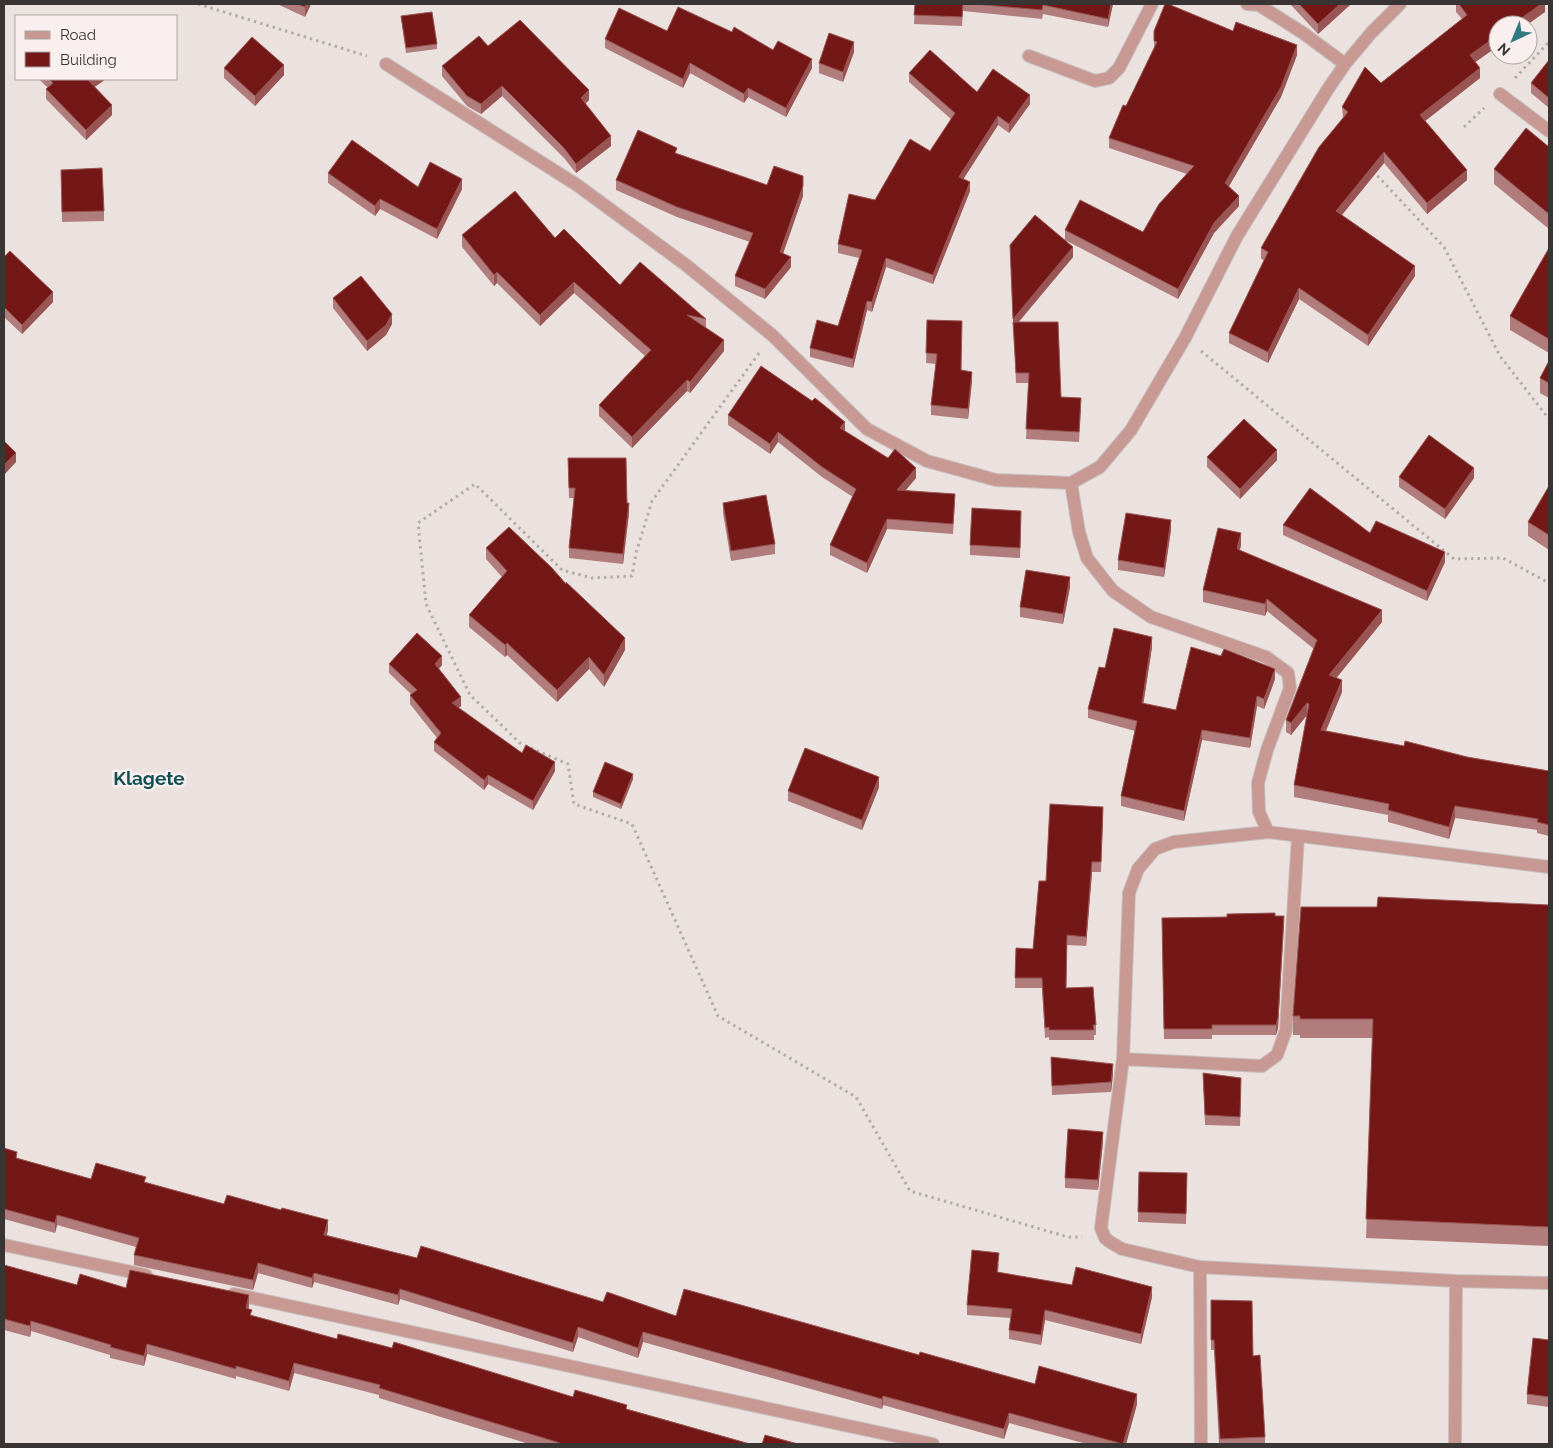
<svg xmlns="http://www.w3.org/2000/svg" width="1553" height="1448" viewBox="0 0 1553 1448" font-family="Raleway,sans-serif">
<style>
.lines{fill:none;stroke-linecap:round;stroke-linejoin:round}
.minor-casing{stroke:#c7bfbe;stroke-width:14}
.path{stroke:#b3acaa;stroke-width:3;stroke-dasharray:2.5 4;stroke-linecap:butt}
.minor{stroke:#c89993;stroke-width:12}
.wall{fill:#b07d7c}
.shaded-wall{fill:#985553}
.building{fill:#741817;stroke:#985553}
.labels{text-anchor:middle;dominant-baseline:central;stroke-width:5;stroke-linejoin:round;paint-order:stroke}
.quarter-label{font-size:19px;font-weight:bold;fill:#125054;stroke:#f8efee}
</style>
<rect width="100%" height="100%" fill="#ebe2e0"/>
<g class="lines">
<defs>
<path id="minor" d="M1247 4 1259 5 1303 33 1345 64
M1029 56 1095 81 1109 78 1119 68 1152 4
M386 64 577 185 686 265 772 335 867 429 927 461 996 480 1071 483 1100 467 1131 430 1185 338 1237 236 1328 89 1345 64 1371 33 1400 4
M1500 94 1549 131
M1071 483 1079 532 1087 558 1113 591 1151 617 1266 657 1288 673 1290 688 1267 750 1258 783 1259 812 1268 832
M1549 867 1268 832 1174 842 1155 849 1138 869 1129 893 1123 1059 1101 1228 1105 1238 1110 1242 1122 1249 1200 1267 1456 1281 1549 1283
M1123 1059 1262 1066 1277 1055 1286 1030 1298 836
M4 1245 146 1275
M1200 1267 1201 1444
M234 1294 933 1444
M1455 1444 1456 1281"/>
</defs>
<!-- minor casing -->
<use href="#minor" class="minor-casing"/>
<!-- path -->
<path class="path" d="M198 4 367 56
M1515 78 1549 42
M1464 127 1484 108
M1373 171 1444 247 1500 356 1549 419
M1201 351 1454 559 1503 558 1549 583
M759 353 652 501 636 553 632 576 592 578 562 570 475 484 418 523 426 604 470 695 521 744 568 764 574 804 632 824 718 1016 856 1097 910 1191 1068 1237H1082"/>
<!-- minor -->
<use href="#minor" class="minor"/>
</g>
<!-- wall -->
<path class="wall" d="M277 4H311L305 17Z
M915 4H1113L1108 27 1043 14 1042 19 963 11 962 26 914 24Z
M1290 4H1351L1318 34Z
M1456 4H1545V12L1498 25V46L1475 62 1480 78 1425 121 1467 180 1427 214 1384 163 1342 215 1415 276 1368 346 1299 299 1268 363 1229 343V333L1264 260 1261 259V248L1343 118 1342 107 1381 83 1462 19 1456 12Z
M401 16 437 44V49L406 53Z
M667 31 773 50 812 68 786 117 748 97 744 103 690 73 683 88 605 48V39Z
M1154 31H1233L1297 55 1281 97 1229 186 1239 206 1214 233 1178 299 1065 240V230L1143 232 1187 174 1109 148V138L1126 106 1154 49Z
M16 45V57L15 56V46Z
M488 46 589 100 585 104 611 146 576 173 564 158 502 96 481 114 467 106 442 76V66Z
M854 52 843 82 819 73V63Z
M1549 60V108L1531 93V83Z
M224 68 284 75 255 106 224 78Z
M909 73 977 92 1030 104 1009 133 998 125 963 179 970 191 933 284 886 267 872 312 867 310 853 368 810 357V348L838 326 859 258 838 253V244L875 200 930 151 951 119 909 82Z
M39 79H106L94 87 112 115 86 140 46 99V89L48 88Z
M1549 147V229L1494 184V169Z
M677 154 767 185 803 196 783 254 791 267 765 299 735 286V276L750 242 677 217 616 190V180Z
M61 170 104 211V221L62 222Z
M328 173 418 187 462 189 437 239 380 209 375 216 328 183Z
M462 235 555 238 620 285 706 319V328L724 351 690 393 687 391 632 448 599 416V405L645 356 574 293 540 326 497 283 494 286 462 247Z
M1010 245 1073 257 1019 322 1061 397 1081 408 1079 442 1026 439 1029 383H1016Z
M1549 248V353L1510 330V316Z
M4 257 53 302 22 334 4 317Z
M333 298 392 324 386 335 367 351 333 308Z
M927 320 961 370 972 381 968 419 931 415V405L936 364 926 363Z
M1549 361V398L1540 393V378Z
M728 415 845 431 916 478 906 490 955 503 953 534 887 529 867 573 830 555V545L853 497 822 477 778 442 770 454 728 425Z
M1207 457 1277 460 1240 499 1207 467Z
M568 458 627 503 629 513 623 564 569 558V548L574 498H569Z
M1399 477 1474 478 1445 519 1399 487Z
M1549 486V550L1528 536V522Z
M723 503 775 544V554L731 561 723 513Z
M1021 521 1020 558 970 555V545Z
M1283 525 1370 533 1445 562 1427 601 1283 535Z
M1171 530 1164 577 1118 570V560Z
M1241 545 1240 550 1382 622 1336 678 1342 692 1326 731 1404 746 1549 771V768V836L1537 833V830L1455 818 1449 839 1388 822V815L1294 797V785L1307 715 1291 735 1286 732V720L1314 649 1267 611 1265 616 1203 602V590Z
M486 548 625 650 604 687 589 669 557 702 507 655 505 657 469 627V615L502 577 486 559Z
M1070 587 1063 624 1020 617V607Z
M1152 647 1143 704 1176 710 1275 679 1264 709 1257 706 1250 748 1202 740 1184 821 1121 806V796L1135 731 1088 718V709L1105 668Z
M389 664 442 665 439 669 461 706 458 708 522 753 555 771 533 810 488 784 484 790 434 751V742L437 738 410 704V695L411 694 389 673Z
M633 779 621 809 593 797V792Z
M879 787 862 830 788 801V791Z
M1103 817 1101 872H1092L1086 946 1067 945 1066 988 1096 1025V1035H1094V1040H1049V1037L1045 1038 1042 988H1015L1016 948 1033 949 1046 881Z
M1549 905V1246L1366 1238 1373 1038H1300V1035H1293V1016L1377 907Z
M1275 916 1284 926 1278 1028 1276 1035H1212V1039H1164L1162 918Z
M1051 1057 1113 1074 1111 1092 1052 1095Z
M1203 1073 1241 1087 1240 1126 1205 1125Z
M1103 1142 1098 1190 1065 1188V1178Z
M4 1148 17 1158 91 1179 146 1183 224 1204 328 1230 327 1235 417 1258 603 1302 676 1316 919 1355 1035 1384 1137 1404 1126 1444H1087L1009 1423 1004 1439 883 1405 882 1409 643 1342 638 1358 578 1337 573 1352 400 1299 398 1305 314 1282 312 1288 258 1273 253 1290 134 1265V1255L136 1247 57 1225 55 1233 4 1219Z
M1139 1172 1187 1173 1186 1224 1138 1222Z
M999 1263 998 1272 1072 1285 1152 1297 1141 1344 1045 1320 1041 1345 1009 1339V1330L1011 1318 967 1315V1305Z
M4 1265 77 1285 126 1288 249 1306 248 1309 252 1316 337 1339 573 1397 627 1409 750 1444H529L379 1398V1395L294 1373 289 1391 236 1376V1379L147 1354 144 1366 110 1358V1355L31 1331 30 1337 4 1330Z
M1211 1300 1253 1356 1265 1437V1444H1219L1214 1350H1211Z
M1549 1340V1407L1527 1404V1394Z"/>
<!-- shaded-wall -->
<path class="shaded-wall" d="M306 4H311L305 17V7Z
M1111 4H1113L1108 27V19Z
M1340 4H1351L1318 34V24Z
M1540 4H1545V12L1527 25H1512Z
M1498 35V46L1470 66V55Z
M854 42V52L843 82V72Z
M1297 45V55L1281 97 1225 193V183Z
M812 59V68L786 117V108Z
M690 63V73L683 88V79Z
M284 65V75L255 106V96Z
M1480 68V78L1420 125V115Z
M92 79H106L89 91V81Z
M502 86V96L481 114V104Z
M748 88V97L744 103V94Z
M589 90V100L581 108V98Z
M1030 95V104L1009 133V124Z
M112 105V115L86 140V130Z
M998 116V125L959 186V177Z
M611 136V146L576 173V164Z
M1384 152V163L1336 222V211Z
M1467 170V180L1427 214V203Z
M462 179V189L437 239V229Z
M970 182V191L933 284V275Z
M803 186V196L780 262V252Z
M1239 196V206L1214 233 1178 299V289L1214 223Z
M380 199V209L375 216V206Z
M1073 247V257L1013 328V322V329V319Z
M791 257V267L765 299V289Z
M886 258V267L872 312V302Z
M1415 266V276L1368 346V335Z
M497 272V283L494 286V275Z
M574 282V293L540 326V315Z
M1299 288V299L1268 363V352Z
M53 292V302L22 334V325Z
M867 301V310L853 368V359Z
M392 314V324L386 335 367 351V341Z
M724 340V351L690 393V382Z
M972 372V381L968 419V409Z
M687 380V391L632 448V437Z
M845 422V432L840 428Z
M778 432V442L770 454V444Z
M1277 450V460L1240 499V489Z
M16 453V462L4 475V465Z
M916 468V478L897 500V490Z
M1474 468V478L1445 519V509Z
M629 503V513L623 564V554Z
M887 519V529L867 573V563Z
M1171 520V530L1164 577V568Z
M1241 533V545L1237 560V549Z
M1445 552V562L1427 601V591Z
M1070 577V587L1063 624V614Z
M1267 599V611L1265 616V604Z
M1382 610V622L1329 687V675Z
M1152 637V647L1142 713V703Z
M625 638V650L604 687V675Z
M507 643V655L505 657V645Z
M442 656V665L435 673V664Z
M589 657V669L557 702V690Z
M1275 669V679L1264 709V699Z
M1342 680V692L1321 742V730Z
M1257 696V706L1250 748V738Z
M461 697V706L452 713V703Z
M1307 703V715L1291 735V723Z
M1202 730V740L1184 821V811Z
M555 762V771L533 810V801Z
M633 774V779L621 809V804Z
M488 775V784L484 790V780Z
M879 777V787L862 830V820Z
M1455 806V818L1449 839V827Z
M1092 862V872L1086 946V937Z
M1284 916 1278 1028 1276 1035V1025Z
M1113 1064V1074L1111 1092V1082Z
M1103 1132V1142L1098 1190V1180Z
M57 1215V1225L55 1233V1223Z
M328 1220V1230L324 1244V1235Z
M258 1263V1273L253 1290V1280Z
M314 1273V1282L312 1288V1278Z
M1152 1287V1297L1141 1344V1334Z
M400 1289V1299L398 1305V1295Z
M249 1295V1306L246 1319V1308Z
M1045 1310V1320L1041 1345V1335Z
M31 1321V1331L30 1337V1326Z
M578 1327V1337L573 1352V1343Z
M643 1332V1342L638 1358V1348Z
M147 1344V1354L144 1366V1356Z
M294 1363V1373L289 1391V1381Z
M1137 1394V1404L1126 1444H1123Z
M883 1396V1405L882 1409V1399Z
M1009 1413V1423L1004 1439V1429Z"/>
<!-- building -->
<path class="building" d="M297 4H306L305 7Z
M915 4H963L962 17 914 15Z
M974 4H1111L1108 19 1043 5 1042 10Z
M1165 4H1168L1233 31 1236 22 1297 45 1281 87 1225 183 1239 196 1214 223 1178 289 1065 230 1080 200 1143 232 1159 204 1194 166 1109 138 1123 105 1126 106 1157 42 1154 41V31Z
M1299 4H1340L1318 24Z
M1459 4H1541L1512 25H1498V35L1470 55 1480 68 1420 115 1467 170 1427 203 1384 152 1336 211 1415 266 1368 335 1299 288 1268 352 1229 333 1268 252 1261 248 1319 147 1348 112 1342 107 1365 67 1381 83 1467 15Z
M678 7 732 32 734 27 773 50 778 41 812 59 786 108 748 88 744 94 690 63 683 79 605 39 619 8 667 31Z
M432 12 437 44 406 48 401 16Z
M520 20 589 90 581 98 611 136 576 164 564 148 502 86 481 104 467 96 442 66 479 36 488 46Z
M829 33 854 42 843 72 819 63Z
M252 37 284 65 255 96 224 68Z
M930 50 977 92 993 69 1030 95 1009 124 998 116 959 177 970 182 933 275 886 258 872 302 867 301 853 359 810 348 817 320 838 326 862 250 838 244 849 194 875 200 910 139 930 151 955 113 909 73Z
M1549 60V98L1531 83Z
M49 79H92L89 81 112 105 86 130 46 89 53 83Z
M1526 128 1549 147V214L1494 169Z
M638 130 677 148 675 153 767 185 774 166 803 176V186L780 252 791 257 765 289 735 276 753 233 677 207 616 180Z
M352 140 418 187 430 162 462 179 437 229 380 199 375 206 328 173Z
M102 168 104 211 62 212 61 170Z
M515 191 555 238 564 229 620 285 640 262 706 319 687 315 724 340 690 382 687 380 632 437 599 405 651 350 574 282 540 315 497 272 494 275 462 235Z
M1035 215 1073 247 1013 319 1010 245Z
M1549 248V339L1510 316Z
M10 251 53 292 22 325 4 307V257Z
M361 276 392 314 386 325 367 341 333 298Z
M927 320 962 321 961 370 972 372 968 409 931 405 937 354 926 353Z
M1013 322H1058L1061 397 1081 398 1079 432 1026 429 1029 373H1016Z
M1549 361V383L1540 378Z
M761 366 812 401 815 398 845 422 840 428 888 458 895 449 916 468 897 490 955 494 953 524 887 519 867 563 830 545 856 489 822 467 778 432 770 444 728 415Z
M1244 419 1277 450 1240 489 1207 457Z
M1429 435 1474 468 1445 509 1399 477Z
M4 441 16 453 4 465Z
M568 458H626L627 503H629L623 554 569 548 575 488H569Z
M1549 486V535L1528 522Z
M1310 488 1370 533 1376 521 1445 552 1427 591 1283 525Z
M766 495 775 544 731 551 723 503Z
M972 508 1021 511 1020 548 970 545Z
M1126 513 1171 520 1164 568 1118 560Z
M509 527 552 568 566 584V582L625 638 604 675 589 657 557 690 507 643 505 645 469 615 507 571 486 548Z
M1218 528 1241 533 1237 549 1382 610 1329 675 1342 680 1321 730 1404 746 1405 741 1467 757 1549 771V768V825L1537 822 1538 819 1455 806 1449 827 1388 810 1389 804 1294 785 1309 704 1307 703 1291 723 1286 720 1317 640 1267 599 1265 604 1203 590Z
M1026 570 1070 577 1063 614 1020 607Z
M1114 628 1152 637 1142 703 1176 710 1191 647 1221 656 1224 649 1275 669 1264 699 1257 696 1250 738 1202 730 1184 811 1121 796 1137 721 1088 709 1099 667 1105 668Z
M417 633 442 656 435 664 461 697 452 703 522 753 526 745 555 762 533 801 488 775 484 780 434 742 441 733 410 695 417 690 389 664Z
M805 748 879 777 862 820 788 791Z
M605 762 633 774 621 804 593 792Z
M1050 804 1103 807 1101 862H1092L1086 937 1067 935 1066 988 1093 987 1096 1025H1093L1094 1030H1049V1027L1045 1028 1042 978H1015L1016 948 1033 949 1039 881H1046Z
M1378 897 1549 905V1227L1366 1219 1373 1019H1300V1016H1293L1301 907H1377Z
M1275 913V916H1284L1278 1018 1276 1025H1212V1029H1164L1162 918 1227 917V914Z
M1051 1057 1113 1064 1111 1082 1052 1086Z
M1203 1073 1241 1078 1240 1117 1205 1115Z
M1068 1129 1103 1132 1098 1180 1065 1178Z
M4 1148 17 1152 16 1158 91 1179 96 1163 146 1177 144 1182 224 1204 227 1195 281 1210 282 1208 328 1220 324 1235 417 1258 421 1246 603 1302 607 1292 676 1316 684 1289 919 1355 920 1352 1035 1384 1039 1366 1137 1394 1123 1444 1009 1413 1004 1429 883 1396 882 1399 643 1332 638 1348 578 1327 573 1343 400 1289 398 1295 314 1273 312 1278 258 1263 253 1280 134 1255 139 1238 57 1215 55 1223 4 1209Z
M1139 1172 1187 1173 1186 1214 1138 1212Z
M972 1250 999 1253 997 1272 1072 1285 1076 1267 1152 1287 1141 1334 1045 1310 1041 1335 1009 1330 1012 1309 967 1305Z
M4 1265 77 1285 80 1274 126 1288 130 1270 249 1295 246 1308 252 1310 250 1315 337 1339 338 1334 392 1348 394 1342 573 1397 575 1390 627 1405 626 1409 750 1444H559L560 1443 379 1388 380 1385 294 1363 289 1381 236 1366V1369L147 1344 144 1356 110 1347 111 1345 31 1321 30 1326 4 1319Z
M1211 1300 1252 1301 1253 1356 1260 1355 1265 1437 1220 1439 1214 1340H1211Z
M1533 1338 1549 1340V1397L1527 1394Z
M765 1435 798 1444H762Z"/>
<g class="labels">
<!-- quarter labels -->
<g class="quarter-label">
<text x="149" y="778">Klagete</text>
</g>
</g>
<!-- border -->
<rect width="1553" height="1448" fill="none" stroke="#393535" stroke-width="10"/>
<!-- legend -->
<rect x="15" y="15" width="162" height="65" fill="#f8efee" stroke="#aca5a4"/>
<rect x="25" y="31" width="25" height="8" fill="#c89993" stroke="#aca5a4"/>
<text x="60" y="40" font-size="15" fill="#393535">Road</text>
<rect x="25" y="52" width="25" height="15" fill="#741817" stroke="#aca5a4"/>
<text x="60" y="65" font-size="15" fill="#393535">Building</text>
<!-- north arrow -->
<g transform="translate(1513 40) rotate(224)"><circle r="24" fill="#f8efee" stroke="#aca5a4"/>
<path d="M0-4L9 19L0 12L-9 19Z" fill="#317a80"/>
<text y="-8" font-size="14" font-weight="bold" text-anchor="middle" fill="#393535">N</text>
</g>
</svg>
